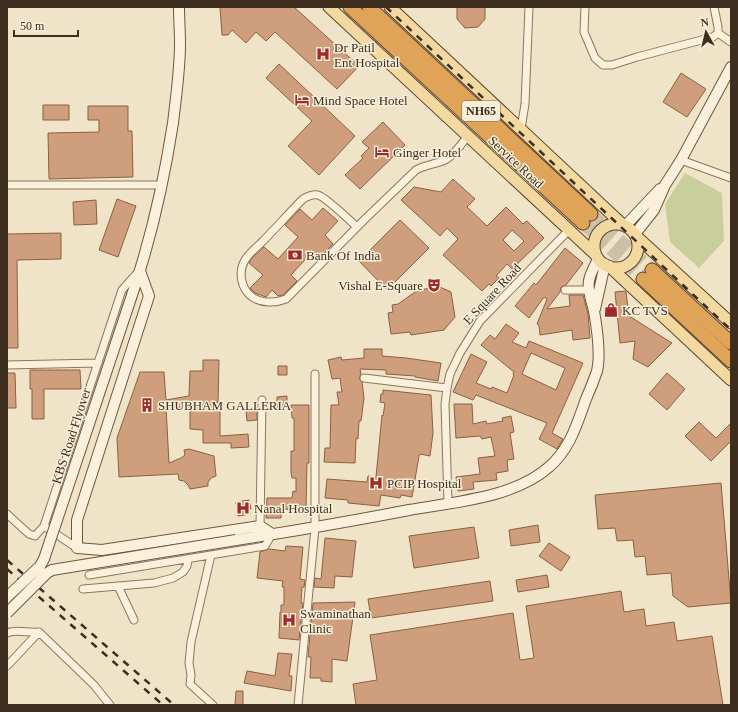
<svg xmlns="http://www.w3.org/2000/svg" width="738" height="712" viewBox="0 0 738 712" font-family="'Times New Roman',serif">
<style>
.green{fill:#c9cf9b}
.building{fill:#cf9f7d;stroke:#8d5f41;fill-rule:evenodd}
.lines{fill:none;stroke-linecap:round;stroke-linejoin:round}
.highway-tunnel{stroke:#ccc0a6;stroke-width:13;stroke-dasharray:13 6;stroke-linecap:butt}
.street-casing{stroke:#8d765c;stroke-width:9}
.secondary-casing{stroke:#6f573f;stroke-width:12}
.primary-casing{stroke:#5b4430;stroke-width:13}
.highway-casing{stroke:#5b4430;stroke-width:15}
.street{stroke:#faf1dc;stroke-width:7}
.secondary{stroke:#faf1dc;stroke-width:10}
.primary{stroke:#f3d9a0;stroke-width:11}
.highway{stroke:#e0a458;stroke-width:13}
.rail{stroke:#3d2e20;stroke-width:2.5;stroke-dasharray:7 7;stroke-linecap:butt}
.secondary-bridge-casing{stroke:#6f573f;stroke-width:12;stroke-linecap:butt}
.secondary-bridge{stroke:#faf1dc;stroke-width:10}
.labels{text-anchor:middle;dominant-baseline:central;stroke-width:3;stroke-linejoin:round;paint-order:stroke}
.shield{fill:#f7eed8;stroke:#756857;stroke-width:1}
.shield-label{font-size:12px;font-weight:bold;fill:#3d2e20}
.poi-label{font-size:13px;fill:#3d2e20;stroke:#f7eed8;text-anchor:start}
.street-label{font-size:13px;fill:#3d2e20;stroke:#f7eed8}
</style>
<rect width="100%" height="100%" fill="#f0e4c8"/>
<!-- green -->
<path class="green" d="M685 173 722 193 724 241 699 268 670 242 665 204Z"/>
<!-- building -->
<path class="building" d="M220 7H294L359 66 337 89 275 32 266 41 256 32 246 43 232 30 228 35H222Z
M457 7H485V19L478 27 465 28 457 19Z
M279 64 355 136 319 175 288 146 312 121 266 78Z
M681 73 706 89 687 117 663 102Z
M43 105H69V120H43Z
M88 106H128V131H132L133 177 49 179 48 133 99 132V120H88Z
M383 122 405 145 360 189 345 175 363 158 361 156 369 148 362 142Z
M453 179 475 199 467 207 487 226 506 207 523 224 527 221 544 238 512 269 507 264 496 276 499 278 491 286 489 284 482 291 443 255 458 239 447 228 440 236 401 200 414 187 441 192ZM512 230 524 241 514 251 503 240Z
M117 199 136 206 118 257 99 250Z
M96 200 97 224 74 225 73 202Z
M323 208 338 221 325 235 333 244 320 257 313 251 291 275 297 281 283 295 278 296 272 290 266 297 255 293 250 288 263 275 249 263 252 258 264 247 278 259 298 237 285 225 300 209 312 220Z
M400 220 429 248 387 290 359 261Z
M61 233V259L17 260 18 348H7V234Z
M565 248 583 263 566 285 561 287 560 292 547 309 570 306 569 295H583L588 314 590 338 573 340 572 330 540 335 539 326 537 324 547 299 544 297 529 318 515 306 534 283 536 285Z
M440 287 451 292 455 317 444 330 411 335 410 332 391 334 388 313 393 312 392 305 398 304 418 290Z
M625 291 626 292 629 316 672 343 648 367 633 359 635 341 620 343 615 292Z
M506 324 519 333 512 342 526 348 529 341 583 363 552 433 563 439 557 449 539 439 547 423 476 395 473 400 453 392 471 354 487 362 476 383 491 389 492 387 507 393 514 375 513 374 514 372 481 345 490 335 495 339ZM531 353 565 368 556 390 522 374Z
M364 349H382V356L406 358 441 363 438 381 415 377V376L386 374V370L360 369 361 374 359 378 362 382 364 398 361 421H359L358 439 356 438 355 463 324 462 325 448H330L331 405H339L337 392H342L340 378 332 379 328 360 341 357 342 360 364 358Z
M203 360H219L218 403H220V436L248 434 249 447 231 448V443H203V430L190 429V408L166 407 169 463 181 458 185 455 184 450 189 449 214 456 216 476 211 478 208 482V486L190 489 188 485 184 481 179 480 178 474 119 477 117 438 140 372H164L166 400 189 396 190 371H203Z
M278 366H287V375H278Z
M30 370H80L81 389H44V419H32V389H30Z
M7 373H15L16 408H7Z
M667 373 685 389 667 410 649 394Z
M383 390 431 395 433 433 430 456 420 454 419 456 412 497 401 495 400 498 381 495 379 506 348 503V500L325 498 327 479 367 482 368 476 376 477 382 415 383 416 385 403 380 402 381 394H383Z
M287 396V407L277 408V397Z
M454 404H472L473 424 486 421 487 424 503 421 502 418 511 416 514 432 510 433 514 459 507 460 508 471 496 473 497 480 473 482 474 489 458 491 456 477 480 474 478 458 495 456 491 437 482 439 480 436 456 438Z
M291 405H309V463H307L306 510 281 509V518H266L267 498H292L293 491 296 492V478H292L291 472V451H294V418H292Z
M257 409V420L247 421 246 410Z
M699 422 716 438 731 423V441L711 461 685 436Z
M721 483 731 603 688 607 673 596 671 573 647 575 645 556 635 557 633 540 617 541 615 528 598 529 595 495Z
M249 500 251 509H249L250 514 238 516 236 502Z
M538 525 540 542 511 546 509 530Z
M474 527 479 558 414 568 409 536Z
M325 538 356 541 352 577 335 576 334 588 314 587 315 578 321 579Z
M549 543 570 557 561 571 539 556Z
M286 546 303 547 300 579 305 580 304 587H302L301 603H303L299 640 279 638 280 612H281V605H284V587H282L283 581 257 578 260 552 269 549 285 551Z
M547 575 549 587 518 592 516 580Z
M490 581 493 601 371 618 368 599Z
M621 591 624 612 644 609 646 626 674 622 677 641 712 636 723 705H356L353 684 377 680 370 635 513 613 520 660 534 658 526 606Z
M355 602 347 661 332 659V682L321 681V678H310L311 657H308L313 603Z
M278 653 292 654 289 676H292L291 691 244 683 247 671 275 676Z
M236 691H243V705H235Z"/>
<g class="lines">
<!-- highway-tunnel -->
<path class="highway-tunnel" d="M591 214 652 270
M583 223 643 279"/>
<defs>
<path id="street" d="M585 7 584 32 595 58 603 65H612L637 57 713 37 718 33V27L714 7
M718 33 731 42
M521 129 525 104 529 7
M681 160 731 178
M7 185H162
M357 227C348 219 327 198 318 195 312 194 308 196 303 199 289 213 276 228 262 242 257 247 249 253 245 260 238 272 241 288 251 296 261 304 276 303 286 299L364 220 416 170C425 165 434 164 443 161 453 157 461 144 468 136
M565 290H589
M7 365 98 363
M364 378 447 388
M448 503 445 404 447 388 450 374 460 353 480 321 569 230
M7 514 29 534 35 536 44 526 122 290 138 272
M44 526 77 548
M260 526 262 400
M211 555 191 642 189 663 191 675 190 684 213 705
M89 575 265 546 272 534
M118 586 134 620
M83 589 154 583 173 578 183 572 187 566 188 559
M7 633C18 629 27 633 39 632L94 685 110 705
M7 666 39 632
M298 705 315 528V374"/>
<path id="secondary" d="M625 226 660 189
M635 234 654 210 665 185 681 160 731 67
M140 271 149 296 77 520V548L102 550 260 526 272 534
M132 295C151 239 164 181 173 123 176 97 180 70 180 44 180 31 179 19 179 7
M595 309 605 264
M236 540C294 531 352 521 409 510 454 502 514 498 549 467 570 449 577 424 586 399 590 390 594 380 597 371 601 354 597 328 594 311 592 301 587 291 589 281 590 273 595 266 598 259"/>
<path id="primary" d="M329 7 596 255
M390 7 623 225
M594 246a22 22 0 1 1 44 0a22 22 0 1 1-44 0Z
M636 236 731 323
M609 266 731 380"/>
<path id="highway" d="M350 7 583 223
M369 7 591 214
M652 270 731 343
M643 279 731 361"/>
</defs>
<!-- street casing -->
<use href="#street" class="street-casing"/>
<!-- secondary casing -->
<use href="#secondary" class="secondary-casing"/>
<!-- primary casing -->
<use href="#primary" class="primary-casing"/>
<!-- highway casing -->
<use href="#highway" class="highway-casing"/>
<!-- street -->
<use href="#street" class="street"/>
<!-- secondary -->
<use href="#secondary" class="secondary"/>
<!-- primary -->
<use href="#primary" class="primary"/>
<!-- highway -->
<use href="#highway" class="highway"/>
<!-- rail -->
<path class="rail" d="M386 7 731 330
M7 560 174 705
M7 569 163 705"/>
<defs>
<path id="secondary-bridge" d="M7 597 40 566 44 559 132 295
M7 613 47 573 52 570 236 540"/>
</defs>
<!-- secondary-bridge casing -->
<use href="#secondary-bridge" class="secondary-bridge-casing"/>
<!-- secondary-bridge -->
<use href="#secondary-bridge" class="secondary-bridge"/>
</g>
<!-- icons -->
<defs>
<symbol id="hospital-bare" viewBox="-9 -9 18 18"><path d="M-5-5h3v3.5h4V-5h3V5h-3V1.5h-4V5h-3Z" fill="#9e2a2b" stroke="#f7eed8" stroke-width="2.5" paint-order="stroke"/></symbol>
<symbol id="hotel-bare" viewBox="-9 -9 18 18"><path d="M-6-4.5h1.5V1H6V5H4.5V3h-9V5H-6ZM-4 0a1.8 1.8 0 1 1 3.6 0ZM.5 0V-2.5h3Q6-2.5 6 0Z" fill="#9e2a2b" stroke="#f7eed8" stroke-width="2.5" paint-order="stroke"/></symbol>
<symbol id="bank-bare" viewBox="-9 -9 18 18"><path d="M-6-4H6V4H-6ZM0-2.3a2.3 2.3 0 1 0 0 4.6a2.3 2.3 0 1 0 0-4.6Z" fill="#9e2a2b" stroke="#f7eed8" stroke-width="2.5" paint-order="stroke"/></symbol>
<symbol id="theatre-bare" viewBox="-9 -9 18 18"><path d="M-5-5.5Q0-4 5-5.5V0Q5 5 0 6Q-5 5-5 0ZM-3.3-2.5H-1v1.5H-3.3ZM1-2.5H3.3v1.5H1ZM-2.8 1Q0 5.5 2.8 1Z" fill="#9e2a2b" stroke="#f7eed8" stroke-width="2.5" paint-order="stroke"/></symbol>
<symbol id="shop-bare" viewBox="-9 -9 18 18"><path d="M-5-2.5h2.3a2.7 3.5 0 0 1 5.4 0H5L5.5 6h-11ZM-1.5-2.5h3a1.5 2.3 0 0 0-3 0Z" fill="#9e2a2b" stroke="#f7eed8" stroke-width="2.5" paint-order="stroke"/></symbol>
<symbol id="building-bare" viewBox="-9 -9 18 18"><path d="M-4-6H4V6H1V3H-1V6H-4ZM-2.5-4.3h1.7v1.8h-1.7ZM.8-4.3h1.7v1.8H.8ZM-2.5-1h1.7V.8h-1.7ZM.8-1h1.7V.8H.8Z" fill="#9e2a2b" stroke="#f7eed8" stroke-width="2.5" paint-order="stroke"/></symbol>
</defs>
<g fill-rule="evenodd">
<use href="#hospital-bare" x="313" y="44" width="20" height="20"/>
<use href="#hotel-bare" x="292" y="90" width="20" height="20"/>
<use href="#hotel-bare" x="372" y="142" width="20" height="20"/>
<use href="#bank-bare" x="285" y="245" width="20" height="20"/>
<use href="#theatre-bare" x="424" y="275" width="20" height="20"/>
<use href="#shop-bare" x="601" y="300" width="20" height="20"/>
<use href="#building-bare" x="137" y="395" width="20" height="20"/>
<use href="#hospital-bare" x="366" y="473" width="20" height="20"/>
<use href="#hospital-bare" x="233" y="498" width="20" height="20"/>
<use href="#hospital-bare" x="279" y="610" width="20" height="20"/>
</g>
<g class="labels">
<!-- shield labels -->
<rect class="shield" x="462" y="101" width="38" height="20" rx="3"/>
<g class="shield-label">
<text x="481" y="111">NH65</text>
</g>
<!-- poi labels -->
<g class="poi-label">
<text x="334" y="47">Dr Patil<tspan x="334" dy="15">Ent Hospital</tspan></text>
<text x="313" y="100">Mind Space Hotel</text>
<text x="393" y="152">Ginger Hotel</text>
<text x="306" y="255">Bank Of India</text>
<text x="423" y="285" text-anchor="end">Vishal E-Square</text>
<text x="622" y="310">KC TVS</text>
<text x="158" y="405">SHUBHAM GALLERIA</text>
<text x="387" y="483">PCIP Hospital</text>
<text x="254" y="508">Nanal Hospital</text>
<text x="300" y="613">Swaminathan<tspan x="300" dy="15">Clinic</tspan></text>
</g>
<!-- street labels -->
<g class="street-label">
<text transform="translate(516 162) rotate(43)">Service Road</text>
<text transform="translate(492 294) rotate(-47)">E Square Road</text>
<text transform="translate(71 436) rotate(-72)">KBS Road Flyover</text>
</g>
</g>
<!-- border -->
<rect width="738" height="712" fill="none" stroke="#3d2e20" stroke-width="16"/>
<!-- north arrow -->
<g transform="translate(706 32) rotate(352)" stroke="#f7eed8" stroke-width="3" paint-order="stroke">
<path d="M0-3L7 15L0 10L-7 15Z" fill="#3d2e20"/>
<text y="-6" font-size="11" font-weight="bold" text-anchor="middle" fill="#3d2e20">N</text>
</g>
<!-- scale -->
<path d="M14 30v6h64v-6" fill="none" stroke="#3d2e20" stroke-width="2"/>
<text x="20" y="30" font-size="12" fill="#3d2e20" stroke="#f7eed8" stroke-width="3" paint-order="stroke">50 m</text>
</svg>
